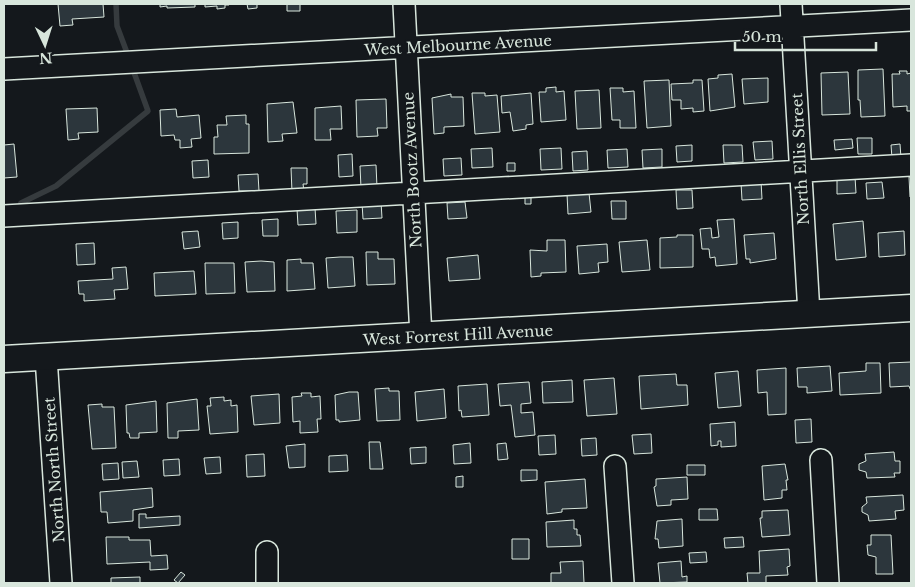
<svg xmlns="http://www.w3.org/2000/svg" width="915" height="587" viewBox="0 0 915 587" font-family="'Libre Baskerville',serif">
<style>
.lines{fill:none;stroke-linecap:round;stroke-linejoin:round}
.stream{stroke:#363b3e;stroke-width:5.5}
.building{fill:#2c363c;stroke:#d8e6dc}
.minor-casing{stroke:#d8e6dc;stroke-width:24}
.major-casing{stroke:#d8e6dc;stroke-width:29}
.minor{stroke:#14181c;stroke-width:21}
.major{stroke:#14181c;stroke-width:26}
.labels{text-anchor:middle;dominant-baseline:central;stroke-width:4;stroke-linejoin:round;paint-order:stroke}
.street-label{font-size:15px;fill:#d8e6dc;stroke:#14181c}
</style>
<rect width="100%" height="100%" fill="#14181c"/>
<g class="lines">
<!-- stream -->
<path class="stream" d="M116 4 117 26 129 58
M21 203 56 186 148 111 132 67"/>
</g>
<!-- building -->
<path class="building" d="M58 4H103L104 17 72 19 73 25 60 26Z
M160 4H195V7L167 8V6L160 7Z
M205 4H229V5H225V8L217 9V6L205 7Z
M240 4H264H257V8L248 9 247 4Z
M277 4H300V11H287V4Z
M883 69 885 116 861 117 860 100H858V70Z
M899 71H907V74L911 73V111H907V106L893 107 892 74H900Z
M848 72 850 114 822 115 821 73Z
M732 74 735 107 710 111 708 79 718 78V75Z
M768 78V102L744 104 742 79Z
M669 80 671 126 647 128 644 81Z
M693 80H702L704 111 693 112V108L681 109V100H672L671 84 693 83Z
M556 87V92L564 91 566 120 541 122 539 92H546V88Z
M610 88H623V92L634 91 636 128H620V120H612Z
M599 90 601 128 577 129 575 91Z
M472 93H485V96L497 95 500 132 475 134Z
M531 93 533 124 526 125V129L513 131 510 112 502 113 501 96Z
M451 94V97H463L464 126 444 127V133L434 134 432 98Z
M386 99 387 128H377L378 136 357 137 356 100Z
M293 102 297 133 282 134 283 141 268 142 267 104Z
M341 106 342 129H330L331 140H315V108Z
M97 108 98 132 78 133 79 139 68 140 66 109Z
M176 109 177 117 199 115 201 138 191 139 192 147 180 148V140H175L174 135 161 136 160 110Z
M246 115V124H249V153L214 154V137H218L217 125H227L226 116Z
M857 138H872V154H858Z
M852 139 853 148 835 150 834 140Z
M772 141 773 159 755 160 753 142Z
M14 144 17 177 4 178V145Z
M900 144 901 158H892L891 145Z
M692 145V161L677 162 676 146Z
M723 145H742L743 162 724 163Z
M492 148 493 167 472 168 471 149Z
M561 148 562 169 541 170 540 149Z
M627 149 628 167 608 168 607 150Z
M662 149V167L643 168 642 150Z
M587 151 588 170 573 171 572 152Z
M352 154 353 176 339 177 338 155Z
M461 158 462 175 444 176 443 159Z
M208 160 209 177 193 178 192 161Z
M507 163H515V171H507Z
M376 165 377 187 361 188 360 166Z
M291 168H307V184H303L304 191 292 192Z
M258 174 259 191H239L238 175Z
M855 177 856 193 837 194V178Z
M909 177H911V196L910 197Z
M761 181 762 199 742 200 741 183Z
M882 182 884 198 867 199 866 183Z
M676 190H692L693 208 677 209Z
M525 192H531V204H525Z
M589 193 591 212 568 214 567 194Z
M611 201H626V219H612Z
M381 202 382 218 363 219 362 203Z
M465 202 467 218 448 219 447 203Z
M315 208 316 224 298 225 297 209Z
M357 210V232L337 233 336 211Z
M278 219V236H263L262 220Z
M734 219 737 264 716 266 715 257 710 258 709 249H702L700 229 711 228 712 238 719 237 717 220Z
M863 221 866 257 836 260 833 224Z
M238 222V238L223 239 222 223Z
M198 231 200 247 184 249 182 232Z
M904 231 905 255 879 257 878 233Z
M774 233 776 259 750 263V259H746L744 235Z
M677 235H693V267L660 268V238L677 237Z
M547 240H565L566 272 541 273V276L531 277 530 250 547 251Z
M647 240 650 270 622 272 619 242Z
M94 243 95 264 77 265 76 244Z
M607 244 608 262 598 263 599 272 579 274 577 246Z
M366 252H378V259H394L395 284 367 285Z
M478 255 480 279 449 281 447 258Z
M340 257H353L355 286 328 288 326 258Z
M301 259V263H313L315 289 287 291V260Z
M261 261 274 262 275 291 247 292 245 262Z
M205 263H234L235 293 206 294Z
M126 267 128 289 114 290 115 299 84 301V294H79L78 281 113 279 112 268Z
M194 271 196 294 155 296 154 273Z
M911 362V391L909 386 890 387 889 363Z
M866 363H880L881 393 840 395 839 373 866 371Z
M830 366 832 391 807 393V387H798L797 368Z
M786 368V414L768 415 767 392 758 393 757 370Z
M738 371 741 406 718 408 715 373Z
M676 374 677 385H687L688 405 641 409 639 376Z
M614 378 617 414 587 416 584 380Z
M572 380 573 402 543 403 542 382Z
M529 382 531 403 521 404V413L533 412 535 435 515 437 511 405 500 406 498 384Z
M487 384 489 415 462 417 461 410 459 411 458 386Z
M389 388V391H399L400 420 377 421 375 389Z
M444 389 446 418 417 421 415 392Z
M349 392H358L360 420 339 422V420H336L335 395Z
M301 393H311V397L320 396 321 419H317L318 432 300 433V421L293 422 292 397 302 396Z
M279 394 280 423 254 425 251 396Z
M224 397V401L231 400V406L237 405 238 432 210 434 207 406H211L210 398Z
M197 399 199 430 178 431V438H168L167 403Z
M156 401 157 432 139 433V438H130L129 433H127L126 405Z
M102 404V407H114L116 448 92 449 88 405Z
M811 419 812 442 796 443 795 420Z
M735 422 736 446 721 447V441H718V445L711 446 710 424Z
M651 434 652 453 634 454 632 435Z
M555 435 556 454 539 455 538 436Z
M596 438 597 455 582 456 581 439Z
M369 442H380L383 469H370Z
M470 443 471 463 454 464 453 445Z
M506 443 508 459 498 460 497 444Z
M305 444V467L289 468 286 446Z
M426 447V463L411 464 410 448Z
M894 452 895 461H900V473H894L895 477 867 478 866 472 859 470V464L866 461 865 454Z
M264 454 265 476 247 477 246 455Z
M347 455 348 471 329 472V456Z
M220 457 221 473 206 474 204 458Z
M179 459 180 475 164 476 163 460Z
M137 461 139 477 123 478 122 462Z
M118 463 119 479 103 480 102 464Z
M785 464 788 480H786L787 490H782V498L764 500 762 466Z
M687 465H705V475H687Z
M521 470H537V480L521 481Z
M463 476V487H456V477Z
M687 477 688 499 671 500V505L657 506 654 487 656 486V479Z
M585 479 587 508 562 509V512L547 514 545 482Z
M152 488 153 507 133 510V521L108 523 107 512H101L100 492Z
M903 495 904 510 895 511 896 519 869 521 868 515 862 512V507L867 503 866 497Z
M699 509H717L718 520H699Z
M788 510 790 535 762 537 760 518H762V511Z
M139 514H146V518L180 516V525L139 528Z
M682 519 683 546 659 548 658 539H655L657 521Z
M574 520V529H577V535H580L581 546 547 547 546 522Z
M871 535H891L893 574H876V557L868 555 867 545H871Z
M106 537H129V540H150L151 556 167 555 168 569 150 570V562L107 564Z
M743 537 744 547 725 548 724 538Z
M512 539H529V559H512Z
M789 549 790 566 787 567 788 575 766 576V583H748L747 573H760L759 551Z
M706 552 707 562 690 563 689 553Z
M583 561 584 583H551V573H561L560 562Z
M681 561 682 577 687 576V582L660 583 658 563Z
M181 572 185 575 178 583 174 580Z
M140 577V583H111V578Z"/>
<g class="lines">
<defs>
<path id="minor" d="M404 4 421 337
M791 4 809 314
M4 69 911 20
M4 216 911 165
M46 357 61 583
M821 460 828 583
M615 466 623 583
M267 583V552"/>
<path id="major" d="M4 359 911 308"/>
</defs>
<!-- minor casing -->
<use href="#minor" class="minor-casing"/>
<!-- major casing -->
<use href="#major" class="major-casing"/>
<!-- minor -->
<use href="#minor" class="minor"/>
<!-- major -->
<use href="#major" class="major"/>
</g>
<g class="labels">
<!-- street labels -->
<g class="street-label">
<text transform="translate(458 45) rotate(-3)">West Melbourne Avenue</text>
<text transform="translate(800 159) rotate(-93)">North Ellis Street</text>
<text transform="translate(412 170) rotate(-93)">North Bootz Avenue</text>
<text transform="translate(458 335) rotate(-3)">West Forrest Hill Avenue</text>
<text transform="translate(54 470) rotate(-94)">North North Street</text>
</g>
</g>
<!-- border -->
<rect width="915" height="587" fill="none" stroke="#d8e6dc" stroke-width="10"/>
<!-- north arrow -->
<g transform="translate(45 45) rotate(176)" stroke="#14181c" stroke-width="4" paint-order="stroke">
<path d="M0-4L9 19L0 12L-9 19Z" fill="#d8e6dc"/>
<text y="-8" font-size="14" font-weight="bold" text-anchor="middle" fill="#d8e6dc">N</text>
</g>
<!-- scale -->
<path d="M735 42v8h141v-8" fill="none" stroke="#d8e6dc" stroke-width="2.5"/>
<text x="742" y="42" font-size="15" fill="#d8e6dc" stroke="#14181c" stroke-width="4" paint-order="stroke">50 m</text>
</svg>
